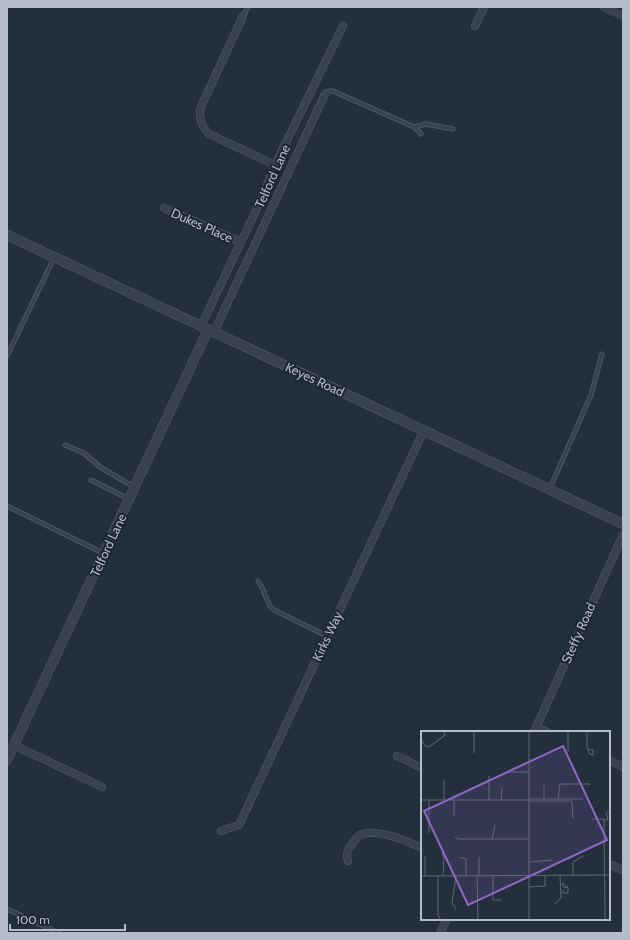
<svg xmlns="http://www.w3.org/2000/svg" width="630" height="940" viewBox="0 0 630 940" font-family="Cabin,sans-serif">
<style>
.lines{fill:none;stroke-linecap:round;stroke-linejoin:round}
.service-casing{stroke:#565f6c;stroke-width:5}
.minor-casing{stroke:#565f6c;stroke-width:8}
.tertiary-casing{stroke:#565f6c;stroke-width:10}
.service{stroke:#38414e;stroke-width:3.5}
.minor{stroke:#38414e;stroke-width:7}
.tertiary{stroke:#38414e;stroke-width:9}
.labels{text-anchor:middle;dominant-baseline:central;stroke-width:4;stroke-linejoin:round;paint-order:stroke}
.street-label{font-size:13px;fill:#b4bcc9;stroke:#1d2633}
.inset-road{fill:none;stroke:#5e6776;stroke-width:1}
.view{fill:#9266c3;fill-opacity:0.15;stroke:#9266c3;stroke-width:2}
.inset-edge{fill:none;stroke:#b4bcc9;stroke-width:2}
</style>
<rect width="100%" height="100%" fill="#242f3e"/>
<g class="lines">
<defs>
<path id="service" d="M243 16 248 7
M325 94 329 91H333L414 127 421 134
M414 127 426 124 453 129
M7 356 54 258
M65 445 84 453 100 467 134 487
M91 480 129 499
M550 488 591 395 602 354
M7 506 103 553
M258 581C266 591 265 603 274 610L327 636
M7 909 59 933"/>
<path id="minor" d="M604 7 623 16
M243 16 200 109C199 120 202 126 209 134L275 165
M475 26 484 7
M164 208 241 242
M201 326 261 200 275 165 343 26
M214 332 325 94
M536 727 547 732
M534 732 623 535
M14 745 102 787
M397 756 422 768
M609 760 623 767
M221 831 239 825 424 430
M348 861C346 854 347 850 352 844 354 841 357 837 360 835 376 828 407 841 422 848
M609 864 623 870
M440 933 447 919"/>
<path id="tertiary" d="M7 235 623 524
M7 760 208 330"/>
</defs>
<!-- service casing -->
<use href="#service" class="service-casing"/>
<!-- minor casing -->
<use href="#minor" class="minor-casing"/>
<!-- tertiary casing -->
<use href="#tertiary" class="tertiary-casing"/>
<!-- service -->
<use href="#service" class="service"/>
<!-- minor -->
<use href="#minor" class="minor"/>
<!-- tertiary -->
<use href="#tertiary" class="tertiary"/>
</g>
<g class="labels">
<!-- street labels -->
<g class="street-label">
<text transform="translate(272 176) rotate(-66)">Telford Lane</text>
<text transform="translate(202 225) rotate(24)">Dukes Place</text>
<text transform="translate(315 379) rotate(25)">Keyes Road</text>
<text transform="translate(108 545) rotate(-65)">Telford Lane</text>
<text transform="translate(578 633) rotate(-66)">Steffy Road</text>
<text transform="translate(327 636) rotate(-65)">Kirks Way</text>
</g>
</g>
<!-- overview -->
<g transform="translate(421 731)">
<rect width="189" height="189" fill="#242f3e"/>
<path class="inset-road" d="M108 0V189M147 0V21M166 0V17L169 23 172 24V19L167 18M0 8 4 15 8 16 24 4 23 0M53 22V0M88 41H108M23 49V69M123 54V68M108 68H162M137 68 139 53H169M0 69H108M68 69V45M80 69 81 56M108 70H151L152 87M33 85V69M171 88H183L184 189M183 90 187 88 185 82 189 79M8 102V69M34 106 37 108H108M71 108 74 94M21 122 23 127 22 145M39 126 45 128V145M108 131 132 129M0 145 189 144M4 145V125M17 145V184L20 189M56 145 57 189M58 145V126M72 145V169H80M152 145V131L162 125M141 152 147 156 143 157 141 153M108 156 124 155V145M142 159V162H147V156M134 173 140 167 139 145M35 178 31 172 35 145"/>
<path class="view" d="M142 15 186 109 47 174 3 80Z"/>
<rect width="189" height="189" class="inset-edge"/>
</g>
<!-- border -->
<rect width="630" height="940" fill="none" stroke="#b4bcc9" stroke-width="16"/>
<!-- scale -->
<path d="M10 924v6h115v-6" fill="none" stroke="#b4bcc9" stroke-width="2"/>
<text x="16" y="924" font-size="12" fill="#b4bcc9" stroke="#1d2633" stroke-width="3" paint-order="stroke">100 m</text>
</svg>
